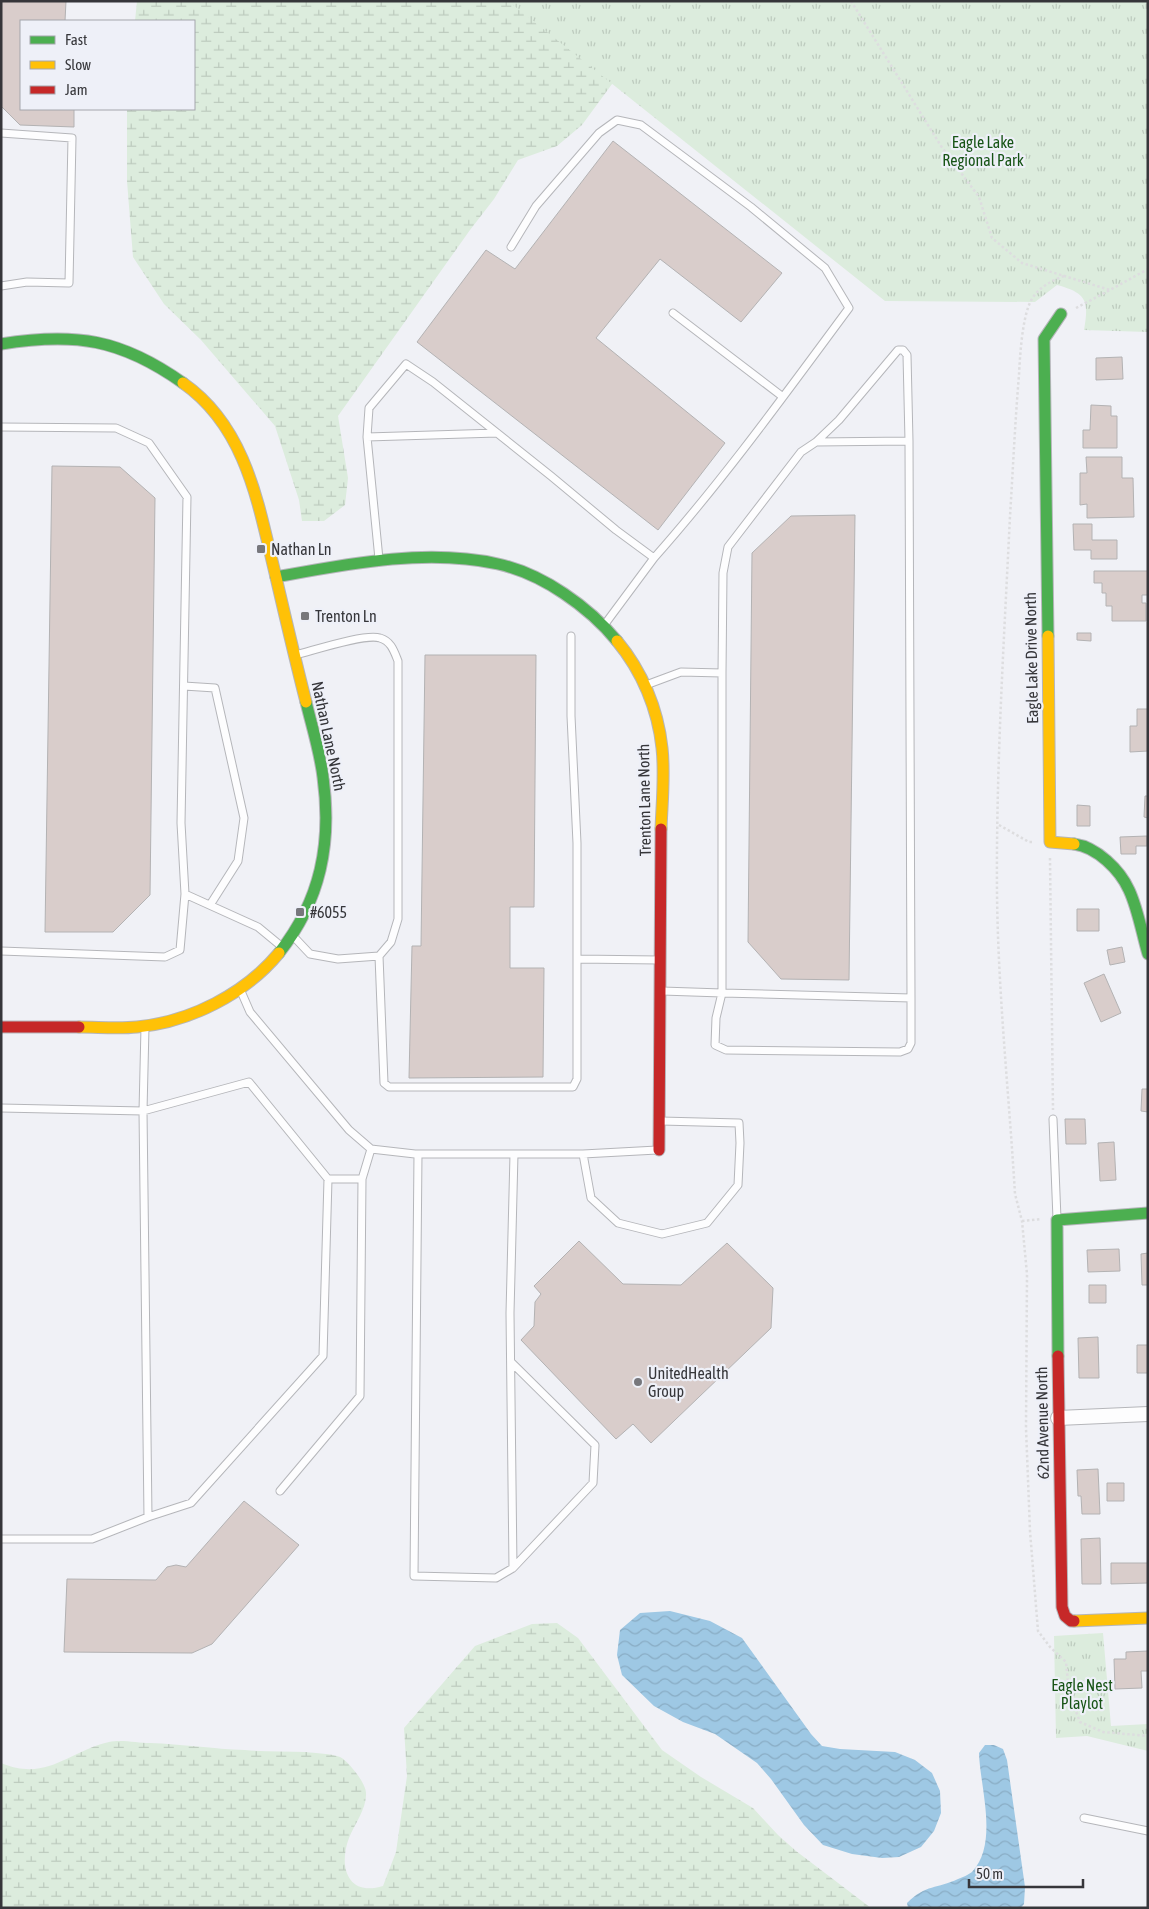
<svg xmlns="http://www.w3.org/2000/svg" width="1149" height="1909" viewBox="0 0 1149 1909" font-family="'Asap Condensed',sans-serif">
<style>
.wetland{fill:url(#wetland-marsh)}
.park{fill:url(#park-tufts)}
.water{fill:url(#water-waves)}
.building{fill:#d9cdcb;stroke:#b3b2b3}
.lines{fill:none;stroke-linecap:round;stroke-linejoin:round}
.lane-casing{stroke:#b5b6ba;stroke-width:9}
.street-casing{stroke:#b5b6ba;stroke-width:16}
.fast-casing{stroke:#b5b6ba;stroke-width:13}
.slow-casing{stroke:#b5b6ba;stroke-width:13}
.jam-casing{stroke:#b5b6ba;stroke-width:13}
.path{stroke:#dddddf;stroke-width:2.5;stroke-dasharray:2.5 2.5;stroke-linecap:butt}
.lane{stroke:#fdfdfe;stroke-width:7}
.street{stroke:#fdfdfe;stroke-width:14}
.fast{stroke:#4caf50;stroke-width:11}
.slow{stroke:#ffc107;stroke-width:11}
.jam{stroke:#c62828;stroke-width:11}
.poi-dot{fill:#77777c;stroke:#eef0f8;stroke-width:2}
.labels{text-anchor:middle;dominant-baseline:central;stroke-width:4.5;stroke-linejoin:round;paint-order:stroke}
.park-label{font-size:16px;fill:#175416;stroke:#eef0f8}
.poi-label{font-size:16px;fill:#36363a;stroke:#eef0f8;text-anchor:start}
.street-label{font-size:16px;fill:#36363a;stroke:#eef0f8}
</style>
<defs>
<pattern id="wetland-marsh" width="20" height="14" patternUnits="userSpaceOnUse" patternTransform="scale(1.25)"><rect width="20" height="14" fill="#dcecdd"/><path d="M1 5h8M5 5V1M11 12h8M15 12V8" fill="none" stroke="#bdcbbe"/></pattern>
<pattern id="park-tufts" width="24" height="20" patternUnits="userSpaceOnUse" patternTransform="scale(1.25)"><rect width="24" height="20" fill="#dcecdd"/><path d="M3 7l-1-3M5 7V3M7 7l1-3M15 17l-1-3M17 17v-4M19 17l1-3" fill="none" stroke="#bdcbbe"/></pattern>
<pattern id="water-waves" width="16" height="10" patternUnits="userSpaceOnUse" patternTransform="scale(1.25)"><rect width="16" height="10" fill="#9ec8e4"/><path d="M0 5q4-4 8 0t8 0" fill="none" stroke="#89acc4"/></pattern>
</defs>
<rect width="100%" height="100%" fill="#f0f1f6"/>
<!-- wetland -->
<path class="wetland" d="M137 1H635L634 54 582 125 557 146 518 160 494 199 470 230 338 416 348 478 345 505 324 521H302L299 500 275 426 201 340 164 304 133 257 127 181V109H194V21H135Z
M557 1623 578 1638 662 1750 701 1777 753 1808 778 1835 796 1851 871 1908H1V1763C47 1782 67 1752 109 1742 121 1739 138 1743 150 1743 182 1744 213 1749 245 1750 265 1752 286 1751 306 1752 314 1753 333 1754 340 1757 348 1761 366 1783 366 1793 367 1808 354 1825 349 1838 338 1867 348 1897 383 1886L396 1852 407 1776 404 1728 475 1646 532 1624Z"/>
<!-- park -->
<path class="park" d="M508 1H1148V332L1084 330C1089 301 1087 293 1057 285L1035 302 885 301Z
M1103 1633 1111 1726 1148 1724V1751L1087 1736 1056 1738 1054 1636Z"/>
<!-- water -->
<path class="water" d="M670 1611 710 1621 742 1638 811 1734 822 1746 840 1749 895 1752 915 1760 932 1773 940 1791 941 1813 934 1831 921 1847 899 1857 882 1858 852 1854 823 1845 804 1825 771 1779 757 1763 715 1734 683 1722 654 1706 622 1675 617 1655 620 1630 640 1613Z
M985 1745H994L1003 1749 1007 1760 1025 1887 1024 1904 1021 1908H908L907 1903C926 1884 937 1889 958 1879 963 1877 968 1875 972 1872 999 1843 980 1788 979 1753Z"/>
<!-- building -->
<path class="building" d="M1 1H66L65 21H21V109H74V127L20 125 1 106Z
M613 141 782 273 741 322 660 259 596 338 725 443 658 530 417 342 486 250 515 269Z
M1122 357 1123 379 1096 380V358Z
M1091 405 1111 406V416H1117V448H1083V430H1090Z
M1086 457H1122V478H1133L1134 517 1087 518V504L1080 505V473H1087Z
M52 466 120 467 155 498 150 895 113 932H45Z
M855 515 849 980 781 979 748 942 752 553 791 516Z
M1073 524H1092V540H1117V559H1091V550H1074Z
M1094 571H1148V595H1142V603H1146V621H1112V606H1106V593H1102V583H1094Z
M1077 633H1091V641L1077 640Z
M425 655H536L534 907H510V968H544L543 1077 409 1078 412 946H421Z
M1137 709H1148V751L1130 752V726H1137Z
M1145 796H1148V818L1144 817Z
M1077 805 1090 806V826H1077Z
M1147 836V846H1136V854H1121L1120 837Z
M1077 909H1099V931H1077Z
M1122 947 1125 962 1110 965 1107 950Z
M1104 974 1121 1013 1101 1022 1084 983Z
M1142 1089H1148V1112L1141 1111Z
M1065 1119H1085L1086 1144H1066Z
M1114 1142 1116 1180 1100 1181 1098 1143Z
M579 1241 623 1284 681 1285 727 1243 773 1288 771 1328 651 1443 633 1424 616 1439 521 1340 534 1326 535 1302 541 1294 534 1286Z
M1119 1249 1120 1271 1088 1272 1087 1250Z
M1148 1253V1285H1142L1141 1254Z
M1089 1285H1106V1303H1089Z
M1098 1337 1099 1378H1079L1078 1338Z
M1137 1345H1148V1373H1137Z
M1098 1469 1100 1514H1082L1081 1496H1078L1077 1470Z
M1107 1483H1124V1501H1107Z
M244 1501 299 1545 212 1644 192 1653 64 1652 67 1579 156 1580 167 1567 176 1565 186 1567Z
M1100 1538 1101 1584H1082L1081 1539Z
M1111 1563H1148V1583L1111 1584Z
M1148 1651V1671H1141L1142 1688 1115 1689 1114 1659H1126V1652Z"/>
<g class="lines">
<defs>
<path id="lane" d="M1 133 72 138 69 283 27 282 1 286
M673 313 783 397
M1 427 116 428 149 443 187 497 181 823 185 894
M367 437 497 433
M816 442 839 420 898 350H903L907 355 909 441
M379 559 367 437 369 408 406 364 433 382 551 476 616 530 654 558C724 479 786 393 849 308L825 268 751 207 641 125 617 120 599 133 536 206 511 247
M605 624 654 558
M646 685 681 672 722 673V993L911 998 909 441 816 442 801 452 728 547 723 573 722 673
M184 686 215 688 244 818 238 861 210 905
M294 937 310 954 338 959 379 956 391 942 398 919V661C394 651 391 641 380 638 365 633 312 651 295 655
M1 951 165 957 180 950 185 894 258 927 281 946
M379 956 384 1083 389 1087H573L577 1079V843L571 716V636
M577 959 659 960
M240 989 250 1012 349 1130 371 1149 415 1154H583L657 1150
M662 991 722 993 716 1018 715 1045 726 1050 900 1052 908 1049 911 1043V998
M1 1108 143 1111 249 1082 328 1179H362L360 1396 280 1491
M1053 1119 1057 1219
M418 1154 414 1576 496 1578 513 1568 510 1313 514 1154
M583 1154 591 1198 618 1223 662 1234 707 1223 738 1185 740 1143 739 1123 661 1121
M362 1179 371 1149
M511 1362 595 1445 593 1483 513 1568
M148 1517 191 1503 323 1356 328 1179
M1 1539H92L148 1517 143 1111 145 1027
M1084 1818 1148 1831"/>
<path id="street" d="M1058 1418 1148 1414"/>
<path id="fast" d="M1 344C75 332 121 339 183 383
M276 577C347 564 426 548 498 564 543 574 589 607 617 641
M1048 636 1044 339 1061 314
M1074 844C1097 847 1120 870 1129 890 1138 909 1142 934 1148 954
M279 953C321 900 332 843 323 777 320 752 312 727 306 702
M1058 1356 1057 1220 1148 1213"/>
<path id="slow" d="M183 383C246 427 258 503 275 573 285 616 295 659 306 702
M1048 636 1050 842 1074 844
M617 641C642 671 658 709 662 748 665 774 662 802 661 829
M79 1027C98 1027 118 1029 137 1027 190 1022 245 994 279 953
M1074 1621 1148 1618"/>
<path id="jam" d="M1 1027H79
M659 1150 661 829
M1058 1356 1062 1607 1065 1616 1071 1621H1074"/>
</defs>
<!-- lane casing -->
<use href="#lane" class="lane-casing"/>
<!-- street casing -->
<use href="#street" class="street-casing"/>
<!-- fast casing -->
<use href="#fast" class="fast-casing"/>
<!-- slow casing -->
<use href="#slow" class="slow-casing"/>
<!-- jam casing -->
<use href="#jam" class="jam-casing"/>
<!-- path -->
<path class="path" d="M851 1 941 146 979 197 992 238 1022 263 1110 290 1148 269
M1064 276C1049 282 1035 289 1029 305 1022 323 1020 355 1019 375 1015 422 1013 469 1010 516 1004 641 996 767 997 893 998 993 1009 1094 1015 1194L1022 1221 1027 1274 1026 1428 1030 1531 1038 1631 1050 1647 1066 1662 1069 1693 1080 1722 1103 1732 1148 1736
M1076 308 1110 290
M999 825 1029 842H1033
M1050 858 1053 1110
M1022 1221 1041 1219"/>
<!-- lane -->
<use href="#lane" class="lane"/>
<!-- street -->
<use href="#street" class="street"/>
<!-- fast -->
<use href="#fast" class="fast"/>
<!-- slow -->
<use href="#slow" class="slow"/>
<!-- jam -->
<use href="#jam" class="jam"/>
</g>
<!-- markers -->
<g class="poi-dot">
<rect x="256" y="544" width="10" height="10" rx="2.5"/>
<rect x="300" y="611" width="10" height="10" rx="2.5"/>
<rect x="295" y="907" width="10" height="10" rx="2.5"/>
<circle cx="638" cy="1382" r="5"/>
</g>
<g class="labels">
<!-- park labels -->
<g class="park-label">
<text x="983" y="142">Eagle Lake<tspan x="983" dy="18">Regional Park</tspan></text>
<text x="1082" y="1685">Eagle Nest<tspan x="1082" dy="18">Playlot</tspan></text>
</g>
<!-- poi labels -->
<g class="poi-label">
<text x="271" y="549">Nathan Ln</text>
<text x="315" y="616">Trenton Ln</text>
<text x="310" y="912">#6055</text>
<text x="648" y="1373">UnitedHealth<tspan x="648" dy="18">Group</tspan></text>
</g>
<!-- street labels -->
<g class="street-label">
<text transform="translate(1031 658) rotate(-91)">Eagle Lake Drive North</text>
<text transform="translate(329 736) rotate(78)">Nathan Lane North</text>
<text transform="translate(644 800) rotate(-91)">Trenton Lane North</text>
<text transform="translate(1042 1423) rotate(-91)">62nd Avenue North</text>
</g>
</g>
<!-- border -->
<rect width="1149" height="1909" fill="none" stroke="#36363a" stroke-width="5"/>
<!-- legend -->
<rect x="20" y="20" width="175" height="90" fill="#eef0f8" stroke="#a4a6ac"/>
<rect x="30" y="36" width="25" height="8" fill="#4caf50" stroke="#a4a6ac"/>
<text x="65" y="45" font-size="15" fill="#36363a">Fast</text>
<rect x="30" y="61" width="25" height="8" fill="#ffc107" stroke="#a4a6ac"/>
<text x="65" y="70" font-size="15" fill="#36363a">Slow</text>
<rect x="30" y="86" width="25" height="8" fill="#c62828" stroke="#a4a6ac"/>
<text x="65" y="95" font-size="15" fill="#36363a">Jam</text>
<!-- scale -->
<path d="M969 1879v8h114v-8" fill="none" stroke="#36363a" stroke-width="2.5"/>
<text x="976" y="1879" font-size="15" fill="#36363a" stroke="#eef0f8" stroke-width="4" paint-order="stroke">50 m</text>
</svg>
